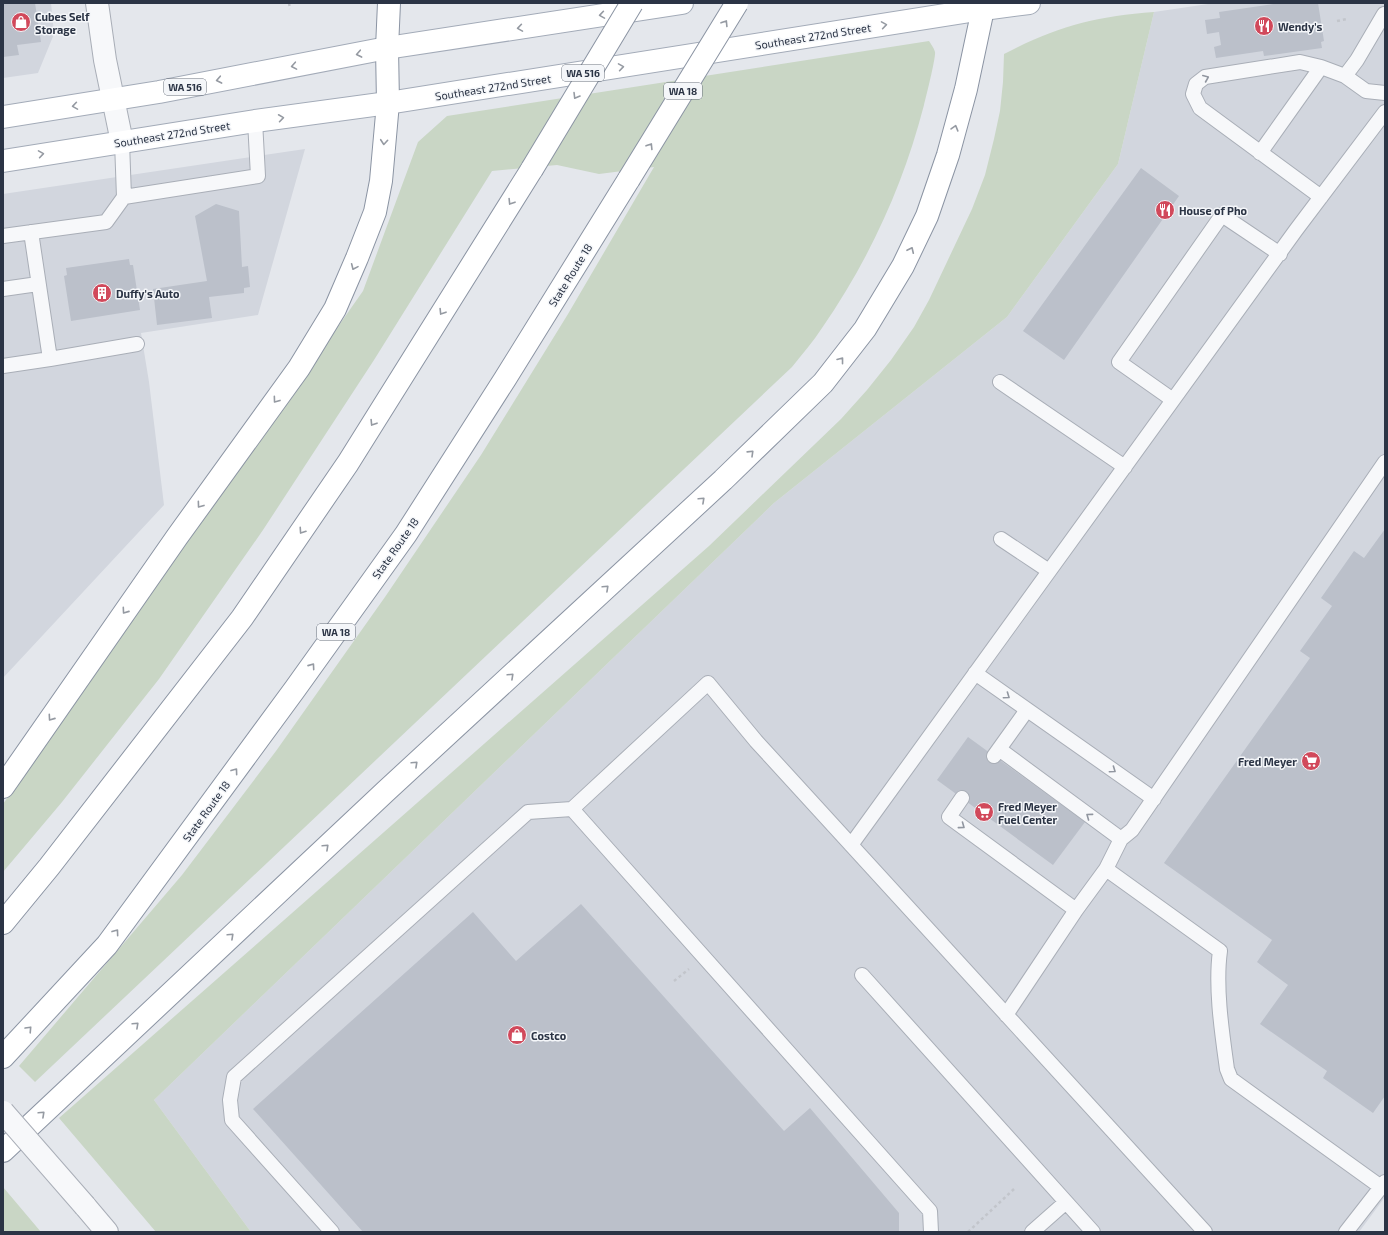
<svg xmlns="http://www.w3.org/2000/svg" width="1388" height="1235" viewBox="0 0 1388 1235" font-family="'Exo 2',sans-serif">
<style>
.built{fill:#d2d6de}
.green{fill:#c9d6c5}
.building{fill:#bbc0ca}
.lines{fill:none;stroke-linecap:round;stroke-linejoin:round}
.service-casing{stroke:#a9aeb7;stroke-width:16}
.tertiary-casing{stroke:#a9aeb7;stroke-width:24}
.primary-casing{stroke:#a3abb8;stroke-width:24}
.motorway-casing{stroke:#8b94a3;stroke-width:24}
.path{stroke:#c2c5cb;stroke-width:2.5;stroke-dasharray:3 3;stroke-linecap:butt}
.service{stroke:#f7f8fa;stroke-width:14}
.tertiary{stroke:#f7f8fa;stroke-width:22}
.primary{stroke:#fff;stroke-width:22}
.motorway{stroke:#fff;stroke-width:22}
.tertiary-bridge-casing{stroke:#a9aeb7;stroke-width:24;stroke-linecap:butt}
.motorway-bridge-casing{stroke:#8b94a3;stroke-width:24;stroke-linecap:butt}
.tertiary-bridge{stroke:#f7f8fa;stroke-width:22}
.motorway-bridge{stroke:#fff;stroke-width:22}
.oneway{stroke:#959aa2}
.oneway2{stroke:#9196a0}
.labels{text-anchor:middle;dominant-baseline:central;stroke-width:3;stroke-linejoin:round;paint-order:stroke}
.shield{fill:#f4f6f9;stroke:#676e7b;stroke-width:1}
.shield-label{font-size:10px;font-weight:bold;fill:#2b3445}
.poi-label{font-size:11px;font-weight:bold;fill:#2b3445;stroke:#f4f6f9;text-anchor:start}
.street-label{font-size:11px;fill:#2b3445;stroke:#f4f6f9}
</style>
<rect width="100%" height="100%" fill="#e4e7ec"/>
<!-- built -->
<path class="built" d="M3 3H51L54 34 38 73 3 78Z
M1215 3H1385V1197L1359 1232H251L154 1100 774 503 1007 317 1118 164 1154 12Z
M305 149 258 315 141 333 149 382 164 505 3 678V194Z"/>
<!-- green -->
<path class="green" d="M1154 12 1118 164 1007 317 774 503 154 1100 251 1232H156L59 1118 709 546 841 419 867 390 891 360 914 327 929 300 972 209 985 175 994 139 1000 111 1003 82 1004 54C1056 27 1096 16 1154 12Z
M929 41C931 44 934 48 935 52 936 57 926 97 924 105 903 186 869 260 822 328 813 342 802 354 792 367L35 1082 19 1066 182 875 276 751 385 597 481 455 568 314 654 167 599 174 557 165 492 171 374 360 263 530 159 679 62 802 3 872V804L363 291 418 142 447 116Z
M3 1187 41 1232H3Z"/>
<!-- building -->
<path class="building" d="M3 3H35L41 42 17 45 19 55 3 57Z
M1280 3H1318L1324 41 1321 42 1322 48 1264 56 1263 51 1216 58 1214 47 1221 45 1219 32 1207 34 1205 20 1220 18 1219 12Z
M1141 168 1179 196 1064 360 1023 331Z
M216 204 239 211 242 267 248 266 250 287 244 288V293L209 297 212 318 157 325 153 289 207 281 195 216Z
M129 259 130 265H133L140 310 71 321 64 276 67 275 66 268Z
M1385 529V1096L1373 1113 1323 1078 1327 1071 1260 1024 1288 985 1257 962 1272 940 1164 863 1310 658 1300 651 1332 606 1321 598 1354 551 1364 558Z
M968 737 1085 822 1053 865 937 780Z
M581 904 784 1131 810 1108 899 1213V1232H363L253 1109 473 912 516 961Z"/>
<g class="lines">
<defs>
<path id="service" d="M1321 67 1300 62 1205 77 1196 84 1193 94 1200 108 1321 197
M1345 76 1366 91 1385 93
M1260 153 1321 67 1345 76 1357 60 1384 14
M124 197 258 176 255 121
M3 236 106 222 124 197 122 142
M3 289 38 284
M50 359 137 344
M3 366 50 359 31 232
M1000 382 1125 467
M1173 400 1119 362 1222 215 1280 254
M1001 539 1049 571
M975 673 1154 799
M999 749 1121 839
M994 756 1027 710
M962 798 949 817 1076 910
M851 845 1296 230 1385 112
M1106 869 1220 951C1215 987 1222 1033 1227 1069L1231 1079 1381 1187
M862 975 1093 1232
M1006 1015 1076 910 1106 869 1121 839 1132 830 1385 462
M332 1232 232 1120 230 1100 234 1077 528 812 572 809
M931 1232 930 1211 572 809 708 683 756 741 1205 1232
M1032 1232 1066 1202
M1346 1232 1385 1182"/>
<path id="tertiary" d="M97 3 105 60 122 142
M85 1206 107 1232"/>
<path id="primary" d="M3 117 159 92 387 48 682 3
M3 161 255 121 388 103 983 9 1029 3"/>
<path id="motorway" d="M3 787 177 537 299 368 335 309 357 258 375 212 381 181 388 103 387 48 389 3
M3 923 49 867 242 618 348 463 532 169
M3 1057 107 945 295 689 406 534 505 379 629 179
M3 1151 386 791 723 480 823 383 865 329 903 266 927 216 948 155 966 89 983 9V3"/>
</defs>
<!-- service casing -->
<use href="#service" class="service-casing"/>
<!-- tertiary casing -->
<use href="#tertiary" class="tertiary-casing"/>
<!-- primary casing -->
<use href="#primary" class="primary-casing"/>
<!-- motorway casing -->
<use href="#motorway" class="motorway-casing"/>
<!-- path -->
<path class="path" d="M289 3 290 9
M1337 21 1347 19
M674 981 689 969
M968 1232 1014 1189"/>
<!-- service -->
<use href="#service" class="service"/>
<!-- tertiary -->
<use href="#tertiary" class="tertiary"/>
<!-- primary -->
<use href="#primary" class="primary"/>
<!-- motorway -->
<use href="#motorway" class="motorway"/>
<defs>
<path id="tertiary-bridge" d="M3 1112 85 1206"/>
<path id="motorway-bridge" d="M532 169 632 3
M629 179 737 3"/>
</defs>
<!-- tertiary-bridge casing -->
<use href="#tertiary-bridge" class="tertiary-bridge-casing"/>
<!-- motorway-bridge casing -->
<use href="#motorway-bridge" class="motorway-bridge-casing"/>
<!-- tertiary-bridge -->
<use href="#tertiary-bridge" class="tertiary-bridge"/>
<!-- motorway-bridge -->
<use href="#motorway-bridge" class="motorway-bridge"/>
</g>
<!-- one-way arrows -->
<defs><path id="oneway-chevron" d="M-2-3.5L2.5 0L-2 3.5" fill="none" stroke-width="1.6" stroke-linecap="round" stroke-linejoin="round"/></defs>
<g class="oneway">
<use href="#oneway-chevron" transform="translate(602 15) rotate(171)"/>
<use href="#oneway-chevron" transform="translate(725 23) rotate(-58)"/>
<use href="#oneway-chevron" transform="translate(884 25) rotate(-9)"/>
<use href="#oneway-chevron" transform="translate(520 28) rotate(171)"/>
<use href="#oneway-chevron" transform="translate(359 54) rotate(169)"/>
<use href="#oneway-chevron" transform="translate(294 66) rotate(170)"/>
<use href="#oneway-chevron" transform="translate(621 67) rotate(-9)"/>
<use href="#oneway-chevron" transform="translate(219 80) rotate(169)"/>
<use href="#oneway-chevron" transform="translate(576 96) rotate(121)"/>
<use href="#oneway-chevron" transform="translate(75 106) rotate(171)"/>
<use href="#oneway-chevron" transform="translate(281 118) rotate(-8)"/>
<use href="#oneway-chevron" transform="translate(955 128) rotate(-74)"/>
<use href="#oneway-chevron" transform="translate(384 142) rotate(95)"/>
<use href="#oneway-chevron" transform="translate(650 146) rotate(-58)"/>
<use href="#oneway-chevron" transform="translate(41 154) rotate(-9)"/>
<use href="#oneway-chevron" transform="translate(511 202) rotate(122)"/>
<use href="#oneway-chevron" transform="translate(911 250) rotate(-65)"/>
<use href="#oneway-chevron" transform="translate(354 267) rotate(114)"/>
<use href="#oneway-chevron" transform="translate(442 312) rotate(122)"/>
<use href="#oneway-chevron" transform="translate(841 360) rotate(-52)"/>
<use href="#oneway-chevron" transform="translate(276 400) rotate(126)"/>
<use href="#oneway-chevron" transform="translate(373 423) rotate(122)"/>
<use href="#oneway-chevron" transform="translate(751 453) rotate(-44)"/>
<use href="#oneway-chevron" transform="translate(702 500) rotate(-43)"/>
<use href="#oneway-chevron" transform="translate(200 505) rotate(126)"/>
<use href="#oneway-chevron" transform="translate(302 531) rotate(124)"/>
<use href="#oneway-chevron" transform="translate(606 588) rotate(-43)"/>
<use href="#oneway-chevron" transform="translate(125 611) rotate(125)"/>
<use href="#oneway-chevron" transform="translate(312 666) rotate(-55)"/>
<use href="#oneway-chevron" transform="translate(511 676) rotate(-43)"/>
<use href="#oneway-chevron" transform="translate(51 718) rotate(125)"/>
<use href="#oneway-chevron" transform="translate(415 764) rotate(-43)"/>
<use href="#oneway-chevron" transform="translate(235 771) rotate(-54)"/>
<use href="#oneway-chevron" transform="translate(326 847) rotate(-43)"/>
<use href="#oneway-chevron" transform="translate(116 932) rotate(-54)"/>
<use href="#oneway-chevron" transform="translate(231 936) rotate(-43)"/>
<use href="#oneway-chevron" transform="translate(136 1025) rotate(-43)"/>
<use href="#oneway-chevron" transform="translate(29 1029) rotate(-47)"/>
<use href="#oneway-chevron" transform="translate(42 1114) rotate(-43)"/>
</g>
<g class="oneway2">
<use href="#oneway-chevron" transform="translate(1206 78) rotate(-23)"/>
<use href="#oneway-chevron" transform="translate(1007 696) rotate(35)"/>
<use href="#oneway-chevron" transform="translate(1113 770) rotate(35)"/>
<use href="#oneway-chevron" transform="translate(1089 816) rotate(-144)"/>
<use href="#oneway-chevron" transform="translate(962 826) rotate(36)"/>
</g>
<!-- icons -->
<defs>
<symbol id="shop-disc" viewBox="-11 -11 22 22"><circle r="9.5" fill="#d1495b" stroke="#f4f6f9"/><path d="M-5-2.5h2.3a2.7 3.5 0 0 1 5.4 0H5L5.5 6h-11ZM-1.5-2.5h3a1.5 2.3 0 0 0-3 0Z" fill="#fff"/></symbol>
<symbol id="restaurant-disc" viewBox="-11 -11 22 22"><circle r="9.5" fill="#d1495b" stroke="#f4f6f9"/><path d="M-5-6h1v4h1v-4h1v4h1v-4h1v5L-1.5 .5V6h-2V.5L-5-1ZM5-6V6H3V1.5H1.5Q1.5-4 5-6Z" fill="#fff"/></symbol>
<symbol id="building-disc" viewBox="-11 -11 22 22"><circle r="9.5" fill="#d1495b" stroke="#f4f6f9"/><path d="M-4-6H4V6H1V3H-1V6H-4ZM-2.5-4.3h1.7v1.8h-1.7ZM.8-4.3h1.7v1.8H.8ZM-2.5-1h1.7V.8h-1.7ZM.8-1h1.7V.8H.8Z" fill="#fff"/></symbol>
<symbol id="supermarket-disc" viewBox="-11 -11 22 22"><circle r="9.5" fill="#d1495b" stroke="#f4f6f9"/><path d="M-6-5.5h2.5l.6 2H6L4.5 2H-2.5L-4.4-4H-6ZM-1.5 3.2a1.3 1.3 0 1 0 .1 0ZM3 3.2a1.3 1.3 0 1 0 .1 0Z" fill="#fff"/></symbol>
</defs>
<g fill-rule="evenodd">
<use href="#shop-disc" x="10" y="11" width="22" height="22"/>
<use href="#restaurant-disc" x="1253" y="15" width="22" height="22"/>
<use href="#restaurant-disc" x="1154" y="199" width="22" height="22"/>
<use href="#building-disc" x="91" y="282" width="22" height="22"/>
<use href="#supermarket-disc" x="1300" y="750" width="22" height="22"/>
<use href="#supermarket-disc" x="973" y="801" width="22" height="22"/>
<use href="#shop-disc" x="506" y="1024" width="22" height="22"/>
</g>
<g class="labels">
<!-- shield labels -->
<g class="shield">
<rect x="562" y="65" width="42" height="16" rx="3"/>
<rect x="164" y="79" width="42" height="16" rx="3"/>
<rect x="664" y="83" width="38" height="16" rx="3"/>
<rect x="317" y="624" width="38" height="16" rx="3"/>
</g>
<g class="shield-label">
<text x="583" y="73">WA 516</text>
<text x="185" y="87">WA 516</text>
<text x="683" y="91">WA 18</text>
<text x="336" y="632">WA 18</text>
</g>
<!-- poi labels -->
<g class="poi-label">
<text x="35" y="16">Cubes Self<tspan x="35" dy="13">Storage</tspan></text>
<text x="1278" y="26">Wendy's</text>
<text x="1179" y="210">House of Pho</text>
<text x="116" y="293">Duffy's Auto</text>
<text x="1297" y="761" text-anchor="end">Fred Meyer</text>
<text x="998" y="806">Fred Meyer<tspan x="998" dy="13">Fuel Center</tspan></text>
<text x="531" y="1035">Costco</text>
</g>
<!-- street labels -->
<g class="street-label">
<text transform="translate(813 36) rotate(-9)">Southeast 272nd Street</text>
<text transform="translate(493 87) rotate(-9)">Southeast 272nd Street</text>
<text transform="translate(172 134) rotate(-9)">Southeast 272nd Street</text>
<text transform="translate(570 275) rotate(-58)">State Route 18</text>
<text transform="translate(395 548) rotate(-55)">State Route 18</text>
<text transform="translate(206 811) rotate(-54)">State Route 18</text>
</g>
</g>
<!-- border -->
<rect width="1388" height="1235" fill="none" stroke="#2b3445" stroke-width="8"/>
</svg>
